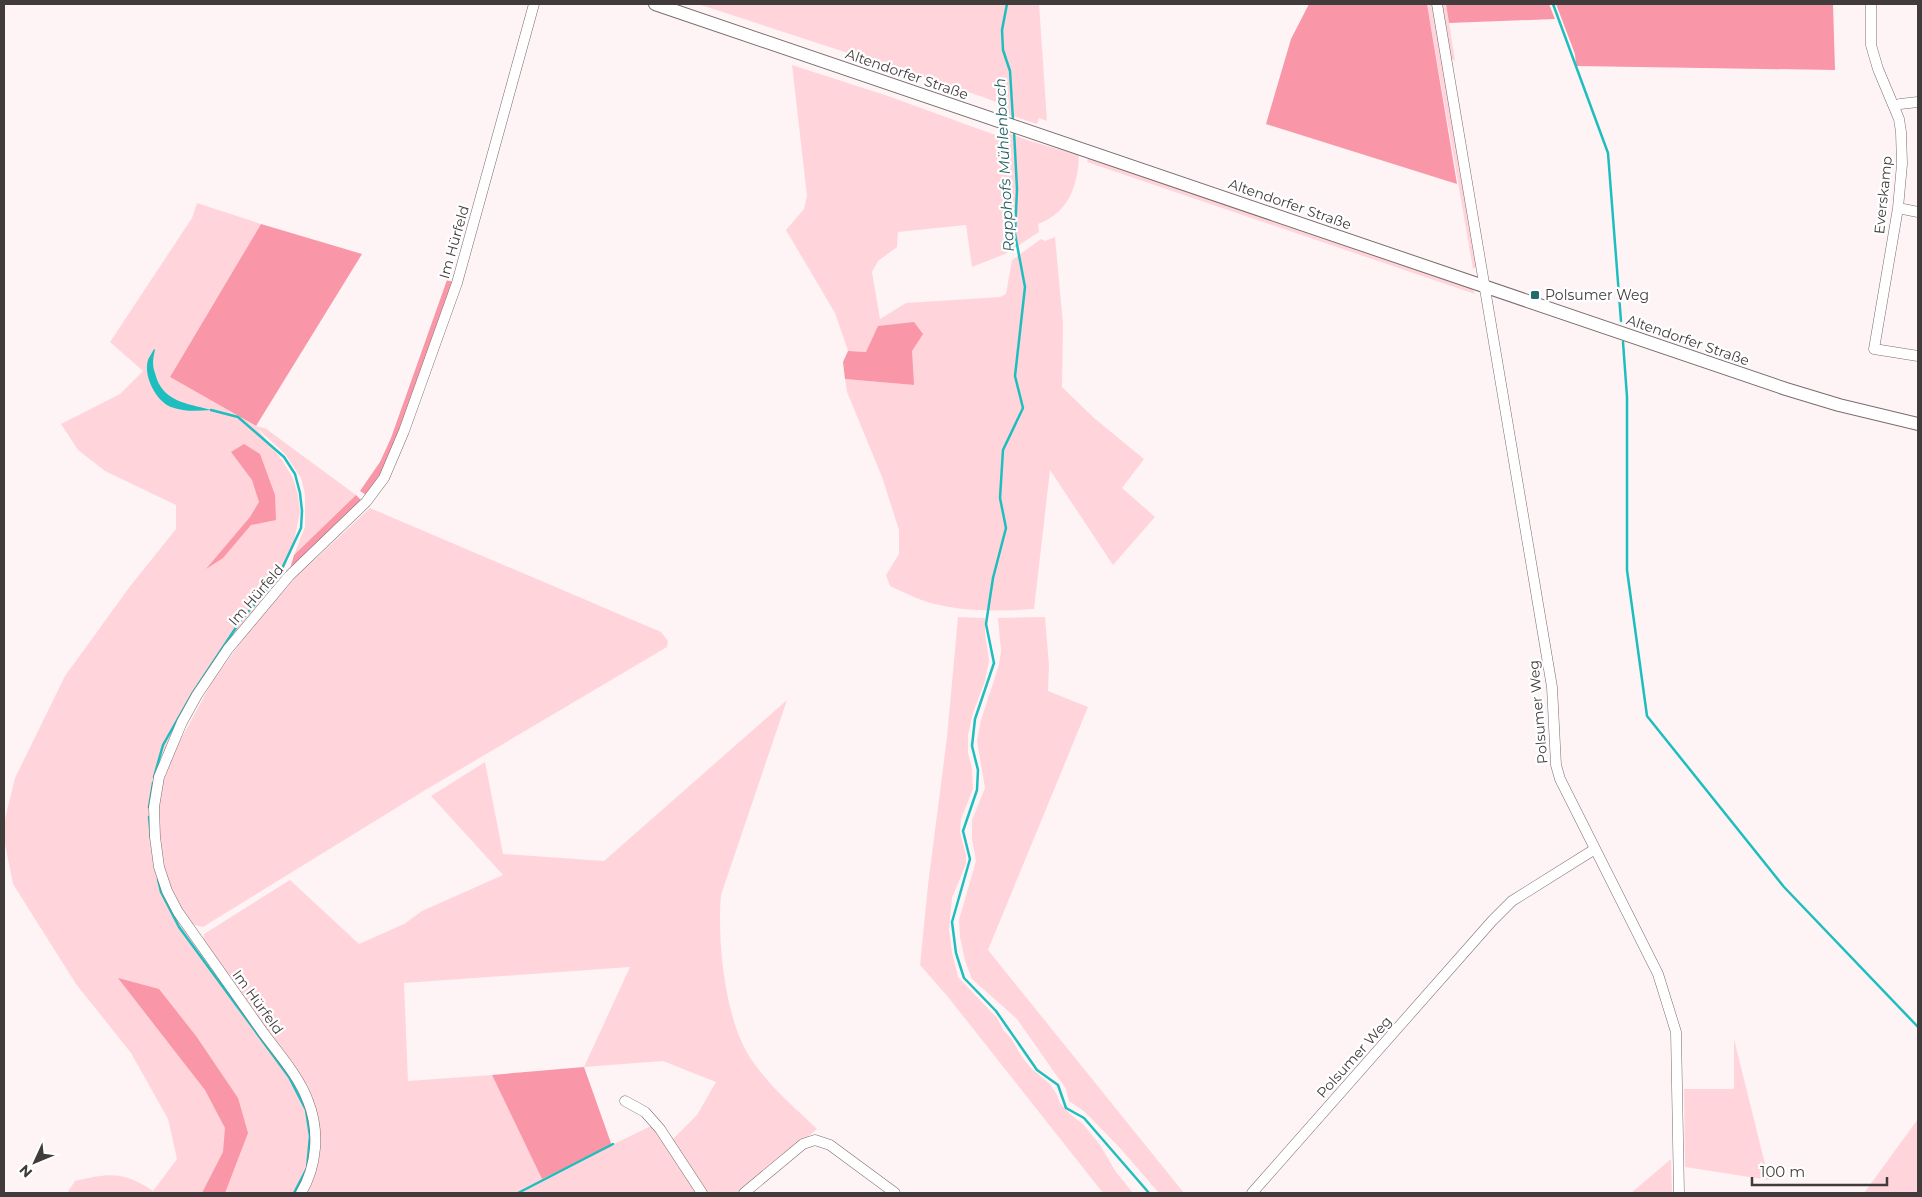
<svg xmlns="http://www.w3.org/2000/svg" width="1922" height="1197" viewBox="0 0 1922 1197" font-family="Montserrat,sans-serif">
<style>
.green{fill:#ffd5db;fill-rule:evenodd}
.forest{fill:#f996a7}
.water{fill:#1ebebf}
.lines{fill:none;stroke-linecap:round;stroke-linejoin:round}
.stream{stroke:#1ebebf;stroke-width:2.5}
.minor-casing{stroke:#7b6d6e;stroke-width:11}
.tertiary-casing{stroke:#7b6d6e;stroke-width:14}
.minor{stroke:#fff;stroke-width:10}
.tertiary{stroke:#fff;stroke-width:12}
.poi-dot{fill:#206c6c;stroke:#fff;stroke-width:2}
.labels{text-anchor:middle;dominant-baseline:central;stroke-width:4.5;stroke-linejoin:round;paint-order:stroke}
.street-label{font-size:14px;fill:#413b3c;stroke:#fff}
.poi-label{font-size:14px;fill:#413b3c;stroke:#fff;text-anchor:start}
.water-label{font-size:15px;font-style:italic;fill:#266060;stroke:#fff}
</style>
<rect width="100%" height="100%" fill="#fef4f5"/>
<!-- green -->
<path class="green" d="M698 4H1039L1047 121 1039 118 1037 124 998 111 999 103 983 97Z
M1427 4H1432L1479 266 1473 269Z
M1440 4H1446L1455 61 1450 58Z
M792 65 888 96 998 136 999 130 1030 141 1079 155C1078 185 1069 213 1038 224L1039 232 1005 254 972 267 966 225 898 232 897 247 878 261 872 272 880 319 906 303 1000 297 1006 294 1012 260 1041 239 1045 241 1055 237 1063 324 1062 387 1094 418 1144 459 1122 488 1155 517 1113 565 1050 470 1034 609C1004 611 974 612 944 606 925 603 907 594 890 586L886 575 899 554V530L882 477 847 392 845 379 914 385 866 352 848 351 835 313 786 230 804 209 807 196Z
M1088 158 1472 288 1475 294 1087 162Z
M197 203 261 224 170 377 255 426 265 428 356 495 294 555 305 527V494L301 478 285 454 257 428 282 460 293 478 298 495 300 512 294 541 282 574 235 633 213 663 190 700 160 759 151 808 172 908 185 931 293 1081C308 1109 316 1135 309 1168 307 1176 302 1185 298 1193H67L75 1181C108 1173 124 1171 153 1191L177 1159 168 1119 131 1053 76 984 13 884 4 839V823L15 778 65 676 131 585 176 529V505L105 471 78 450 61 424 120 394 143 371 110 342 192 218Z
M370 508 661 632 668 641 667 647 427 789 203 927 190 924 177 906 162 863 157 818 163 778 175 750 212 682 252 627 296 577Z
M958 617 985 618V633L989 660 985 681 973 713 968 735V753L972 768 973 789 961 819 960 832 966 855V864L952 898 949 930 952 952 958 977 997 1018 1004 1031 1011 1038 1022 1057 1032 1069 1050 1084 1057 1095 1060 1103 1071 1115 1083 1124 1100 1145 1116 1172 1133 1193H1103L948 997 920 965 928 885 947 737Z
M1045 617 1049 666 1048 691 1088 707 988 950 1184 1193H1159L1119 1147 1085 1112 1069 1101 1066 1089 1017 1019 972 979 965 961 960 937 959 920 976 861 972 839V820L985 788 977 741 981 720 999 665 1001 651 998 618Z
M787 700 721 895C717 941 725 1021 751 1059 769 1086 794 1107 817 1129L739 1193H708L690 1182 695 1193H306C320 1168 324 1142 317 1114L203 941 204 934 290 880 359 944 404 924 422 911 503 875 431 796 485 762 503 854 604 861ZM630 967 584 1067 663 1061 716 1082 697 1115 667 1145 653 1125 542 1179 492 1075 408 1081 404 983Z
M1734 1039 1769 1180 1685 1167 1684 1089H1734Z
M1918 1119V1193H1864Z
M1671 1159 1672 1193H1631Z"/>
<!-- forest -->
<path class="forest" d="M1309 4H1427L1457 184 1266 124 1291 39Z
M1446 4H1549L1555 19 1449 23Z
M1556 4H1833L1835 70 1576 66 1575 54Z
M261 224 362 254 256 426 170 377Z
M447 280 454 282 383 473 366 495 360 491 380 462 391 438Z
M914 322 923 334 912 351 914 385 845 379 843 362 848 351 866 352 878 326Z
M244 444 260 454 275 495 276 520 251 525 223 558 206 569 250 517 259 502 252 480 231 452Z
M356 495 363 502 290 569 294 555Z
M118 978 159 989 196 1036 238 1098 248 1133 225 1193H202L223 1152 225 1128 205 1090Z
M584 1067 612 1146 542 1179 492 1075Z"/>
<!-- water -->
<path class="water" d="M154 349 155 350C153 358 152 365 155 373 162 402 186 403 211 410 198 411 184 412 171 407 156 401 143 376 148 360 149 357 152 353 154 349Z"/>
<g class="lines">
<!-- stream -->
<path class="stream" d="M1007 4 1002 30 1003 50 1010 71 1013 120
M1553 4 1608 153 1621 321
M1014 131 1017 189 1015 234 1025 287 1015 376 1023 408 1003 450 1000 498 1006 528 993 578 986 624 994 663 975 719 972 746 978 770 977 790 963 831 970 859 952 922 956 953 964 978 996 1011 1037 1070 1058 1085 1066 1108 1084 1118 1149 1193
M1623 342 1627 397V570L1647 716 1784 887 1918 1027
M154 777 163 745 192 694 239 623 279 575 301 528 302 511 300 493 295 474 284 457 238 417 211 410
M149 807 153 783
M149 817 151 839
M158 879 161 892 179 927 289 1077 306 1110 310 1136 307 1168 294 1193
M518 1193 613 1144"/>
<defs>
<path id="minor" d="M1437 4 1552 687 1556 765 1560 779 1658 974 1676 1032 1679 1193
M1871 4V45L1878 69 1899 119 1901 132 1902 164 1898 208 1874 349 1918 356
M1895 106 1900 104 1918 102
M1898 208 1918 212
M625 1101 645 1112 660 1129 702 1193
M301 1193C317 1166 320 1131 308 1101 299 1076 278 1053 262 1031 234 991 206 952 178 912L167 891 159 867 155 837 154 807 159 777 182 722 197 695 228 649 289 576 366 502 384 478 404 431 457 283 534 4
M744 1193 803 1144 815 1140 830 1145 895 1193
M1252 1193 1492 921 1512 901 1595 849"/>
<path id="tertiary" d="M655 4 1786 389 1839 405 1918 424"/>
</defs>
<!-- minor casing -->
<use href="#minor" class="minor-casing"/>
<!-- tertiary casing -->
<use href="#tertiary" class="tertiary-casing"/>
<!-- minor -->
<use href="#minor" class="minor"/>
<!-- tertiary -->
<use href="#tertiary" class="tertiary"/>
</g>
<!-- markers -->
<rect class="poi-dot" x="1530" y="290" width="10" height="10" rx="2.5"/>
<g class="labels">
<!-- street labels -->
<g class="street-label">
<text transform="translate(907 74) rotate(19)">Altendorfer Straße</text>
<text transform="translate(1883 195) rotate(-84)">Everskamp</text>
<text transform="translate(1290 204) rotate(19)">Altendorfer Straße</text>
<text transform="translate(454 242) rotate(-74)">Im Hürfeld</text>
<text transform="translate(1688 340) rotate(19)">Altendorfer Straße</text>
<text transform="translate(256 595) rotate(-49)">Im Hürfeld</text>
<text transform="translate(1538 712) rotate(-95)">Polsumer Weg</text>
<text transform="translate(258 1002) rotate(54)">Im Hürfeld</text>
<text transform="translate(1354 1057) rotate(-48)">Polsumer Weg</text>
</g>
<!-- poi labels -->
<g class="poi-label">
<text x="1545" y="295">Polsumer Weg</text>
</g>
<!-- water labels -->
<g class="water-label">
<text transform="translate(1004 165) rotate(-93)">Rapphofs Mühlenbach</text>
</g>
</g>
<!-- border -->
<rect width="1922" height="1197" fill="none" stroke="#413b3c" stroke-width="10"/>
<!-- north arrow -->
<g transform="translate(35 1162) rotate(226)" stroke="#ffffff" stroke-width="4" paint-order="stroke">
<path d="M0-4L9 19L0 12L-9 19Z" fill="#413b3c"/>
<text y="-8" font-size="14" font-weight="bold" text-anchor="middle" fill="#413b3c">N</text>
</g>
<!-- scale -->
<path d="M1752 1177v8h135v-8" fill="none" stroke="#413b3c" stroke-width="2.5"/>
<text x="1760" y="1177" font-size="15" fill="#413b3c" stroke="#ffffff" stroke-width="4" paint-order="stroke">100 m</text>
</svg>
